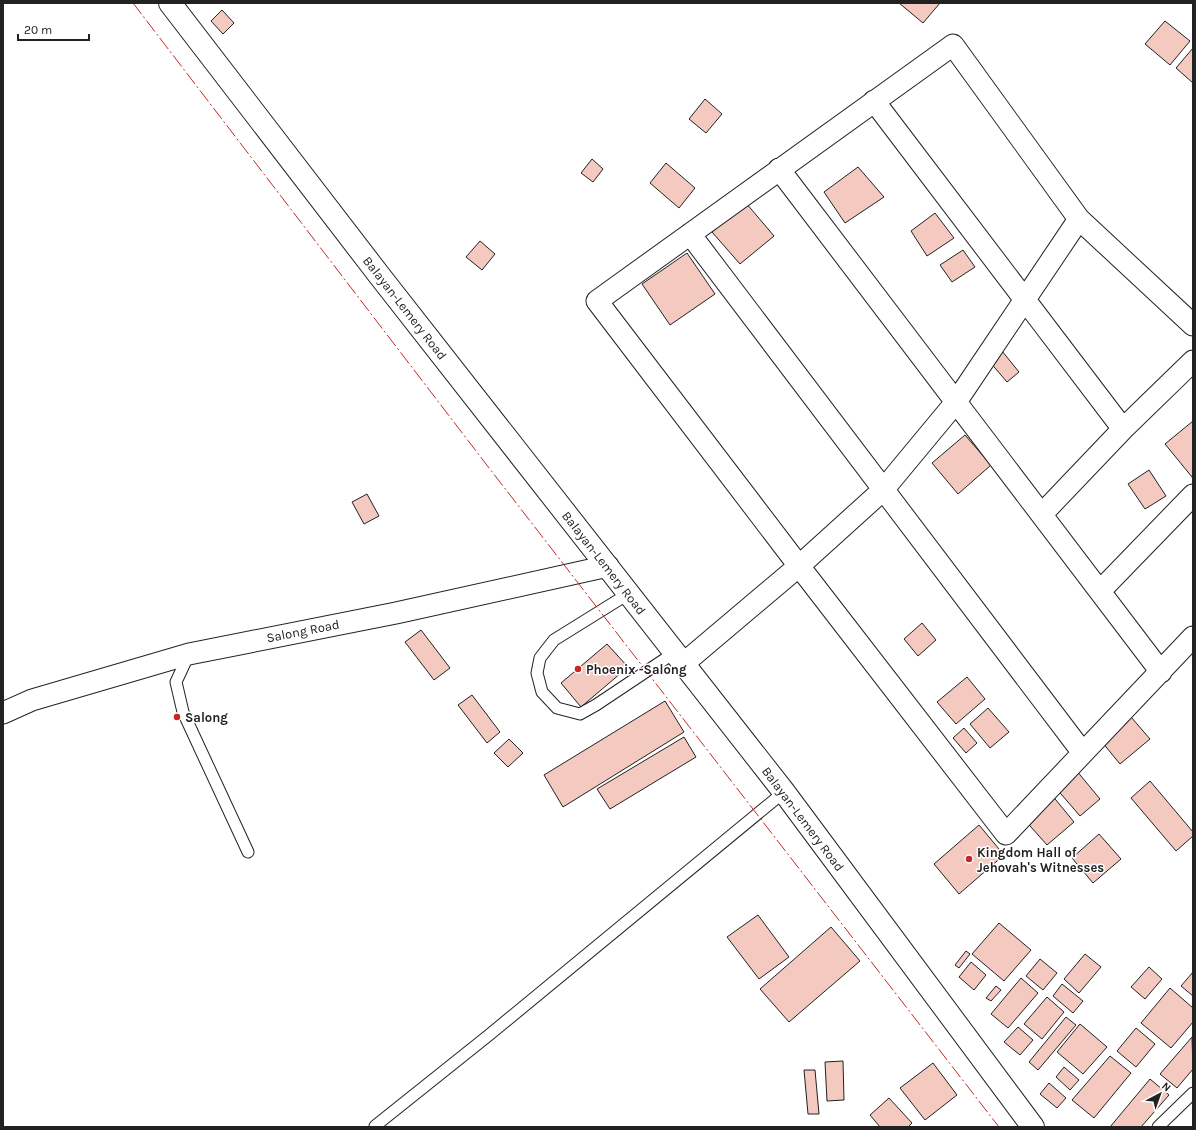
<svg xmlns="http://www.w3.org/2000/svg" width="1196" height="1130" viewBox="0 0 1196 1130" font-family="Karla,sans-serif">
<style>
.building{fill:#f3c9c0;stroke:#222}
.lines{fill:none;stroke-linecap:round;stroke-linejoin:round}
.lane-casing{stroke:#222;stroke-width:13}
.street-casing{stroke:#222;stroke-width:23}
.primary-casing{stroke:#222;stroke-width:24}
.lane{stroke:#fff;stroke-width:11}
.street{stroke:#fff;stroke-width:21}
.primary{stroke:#fff;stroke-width:22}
.power{stroke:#c62828;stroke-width:1;stroke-dasharray:14 3 2 3;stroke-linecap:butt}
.poi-dot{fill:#c62828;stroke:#fff;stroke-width:1.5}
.labels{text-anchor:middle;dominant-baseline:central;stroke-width:3;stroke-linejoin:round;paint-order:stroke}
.street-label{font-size:13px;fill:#222;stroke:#fff}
.poi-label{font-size:13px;font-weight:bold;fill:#222;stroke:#fff;text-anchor:start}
</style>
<rect width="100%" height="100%" fill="#fff"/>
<!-- building -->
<path class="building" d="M899 3H940L923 23Z
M222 10 234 23 223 34 211 21Z
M1165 21 1190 41 1170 65 1145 44Z
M1193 48V83L1176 68Z
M705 99 722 114 706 133 689 119Z
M592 159 603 169 593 182 581 173Z
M666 163 695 188 679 208 650 183Z
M858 167 884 197 845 223 824 192Z
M746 203 774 236 740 264 712 232Z
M935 213 954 238 927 256 911 231Z
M480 241 495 254 482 270 466 257Z
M963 250 975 267 952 282 940 265Z
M687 253 715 294 670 325 642 284Z
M1002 351 1019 372 1007 382 989 361Z
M1193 421V476L1192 477 1165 444Z
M965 435 991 465 958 494 932 463Z
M1149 470 1166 496 1145 509 1128 484Z
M367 494 379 516 364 524 352 502Z
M922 623 936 640 918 656 904 639Z
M421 630 450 668 434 680 405 642Z
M607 644 628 667 581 707 561 683Z
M967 677 985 699 956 724 937 702Z
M472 695 500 732 487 743 458 705Z
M665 701 684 732 563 807 544 775Z
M988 708 1009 732 990 748 970 724Z
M1131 717 1150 739 1120 764 1102 742Z
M964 728 977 743 966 753 953 738Z
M684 737 696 757 610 809 597 789Z
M509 739 523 753 508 767 494 753Z
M1076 770 1100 799 1080 816 1055 787Z
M1150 781 1193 832V836L1176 851 1131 798Z
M1051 794 1074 822 1047 845 1023 818Z
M979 825 1004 855 959 894 934 864Z
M1099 834 1121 859 1093 883 1072 858Z
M758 915 789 957 759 979 727 937Z
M999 923 1031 950 1004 981 972 954Z
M831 927 860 961 789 1022 760 989Z
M966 951 970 954 959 968 955 965Z
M1085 954 1101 967 1079 993 1064 979Z
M1040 959 1057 973 1043 990 1026 976Z
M971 962 986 975 974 990 959 977Z
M1149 967 1162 979 1145 999 1131 987Z
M1193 972V996L1181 986Z
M1021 978 1038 993 1008 1028 991 1014Z
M1062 984 1083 1001 1073 1013 1053 996Z
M996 986 1001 990 991 1001 986 998Z
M1170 988 1193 1008V1022L1171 1048 1141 1023Z
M1047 997 1064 1012 1042 1039 1024 1024Z
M1066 1017 1076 1025 1038 1070 1029 1062Z
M1080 1024 1107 1047 1083 1074 1057 1052Z
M1018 1027 1033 1040 1020 1055 1004 1042Z
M1136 1028 1155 1044 1136 1067 1117 1051Z
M1192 1037 1193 1069 1177 1088 1160 1074Z
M1110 1056 1131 1073 1094 1118 1072 1100Z
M843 1061 844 1100 827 1101 825 1062Z
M933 1063 957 1095 925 1120 900 1088Z
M1064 1067 1079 1080 1070 1090 1056 1077Z
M804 1070H815L819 1114H808Z
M1150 1079 1169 1095 1141 1127H1110Z
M1049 1083 1066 1098 1057 1108 1040 1094Z
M889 1098 912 1123 908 1127H880L870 1115Z"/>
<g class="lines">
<defs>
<path id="lane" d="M628 594 554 640 540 658 537 673 542 692 557 708 580 714 596 705 674 653
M189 654 176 682 183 712 248 852
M375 1126 489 1035 784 792
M1158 1127 1193 1093"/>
<path id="street" d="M874 101 1123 429
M779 169 1161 672
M690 234 1083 753
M1193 325 1079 219 953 45 597 301 799 566 1006 834 1193 637
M1042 514 1123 429 1193 361
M1100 591 1193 495
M683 664 799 566 883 490 956 402 1079 219
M3 713 32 700 189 654 396 613 608 566"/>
<path id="primary" d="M170 3 379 275 784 792 1033 1127"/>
</defs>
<!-- lane casing -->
<use href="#lane" class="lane-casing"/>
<!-- street casing -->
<use href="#street" class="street-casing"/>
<!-- primary casing -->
<use href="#primary" class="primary-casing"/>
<!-- lane -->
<use href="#lane" class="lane"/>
<!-- street -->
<use href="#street" class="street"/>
<!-- primary -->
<use href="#primary" class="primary"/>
<!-- power -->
<path class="power" d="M133 3 486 464 999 1127"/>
</g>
<!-- markers -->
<g class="poi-dot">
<circle cx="578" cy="669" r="4"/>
<circle cx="177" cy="717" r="4"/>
<circle cx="969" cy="859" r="4"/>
</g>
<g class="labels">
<!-- street labels -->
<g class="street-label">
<text transform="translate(405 308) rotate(52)">Balayan-Lemery Road</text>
<text transform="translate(604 563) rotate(52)">Balayan-Lemery Road</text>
<text transform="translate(303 631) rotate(-11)">Salong Road</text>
<text transform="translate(803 819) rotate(53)">Balayan-Lemery Road</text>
</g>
<!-- poi labels -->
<g class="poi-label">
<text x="586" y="669">Phoenix -Salong</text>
<text x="185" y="717">Salong</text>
<text x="977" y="852">Kingdom Hall of<tspan x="977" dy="15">Jehovah's Witnesses</tspan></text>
</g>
</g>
<!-- border -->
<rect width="1196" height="1130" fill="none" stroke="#222222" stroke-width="8"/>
<!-- north arrow -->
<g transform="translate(1160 1094) rotate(41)" stroke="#ffffff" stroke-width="3" paint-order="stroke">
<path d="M0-3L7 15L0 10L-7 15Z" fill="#222222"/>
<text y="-6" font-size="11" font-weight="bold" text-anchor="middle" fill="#222222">N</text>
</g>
<!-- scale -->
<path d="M18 34v6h71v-6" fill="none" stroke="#222222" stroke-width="2"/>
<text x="24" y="34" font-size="12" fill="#222222" stroke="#ffffff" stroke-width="3" paint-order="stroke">20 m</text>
</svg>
